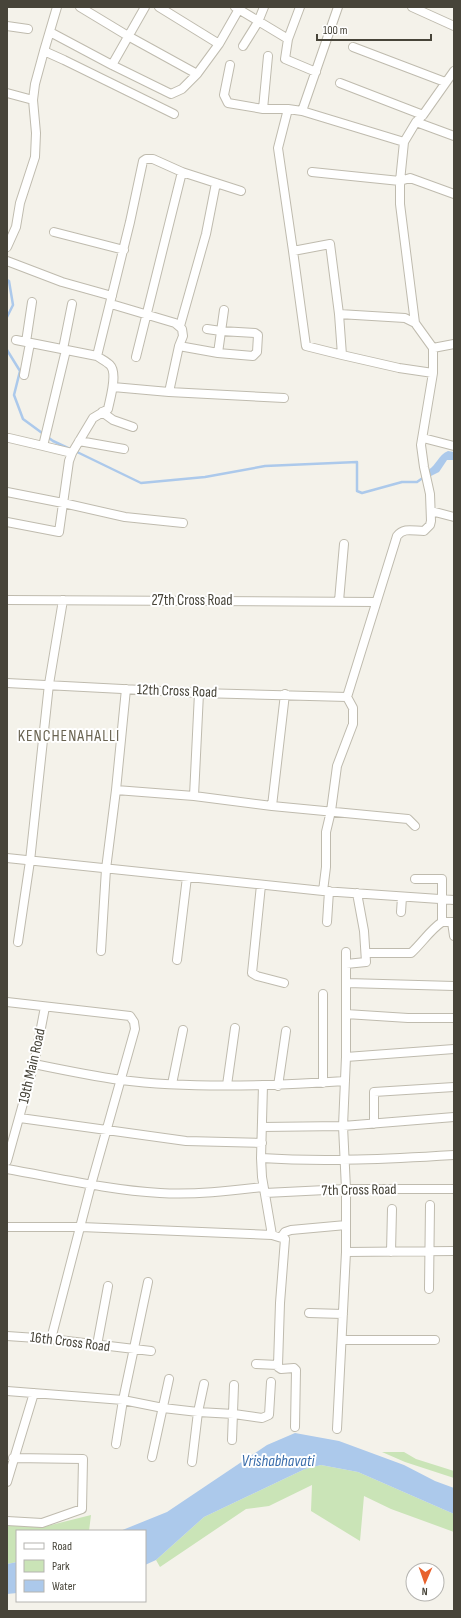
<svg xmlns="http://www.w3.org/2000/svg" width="461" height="1618" viewBox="0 0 461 1618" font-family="'Sofia Sans Condensed',sans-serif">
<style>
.green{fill:#cae4b7}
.water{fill:#acc9eb}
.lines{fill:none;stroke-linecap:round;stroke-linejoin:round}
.stream{stroke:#acc9eb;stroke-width:2.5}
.minor-casing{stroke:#bfbbae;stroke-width:10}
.minor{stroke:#fff;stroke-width:8}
.labels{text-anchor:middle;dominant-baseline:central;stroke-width:4;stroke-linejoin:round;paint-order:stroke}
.street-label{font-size:15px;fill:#474439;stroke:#fff}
.neighbourhood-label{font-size:16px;letter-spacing:1px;fill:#696351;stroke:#fff}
.water-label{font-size:16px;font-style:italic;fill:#3a6dab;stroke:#fff}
</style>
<rect width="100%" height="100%" fill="#f4f2ea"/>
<!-- green -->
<path class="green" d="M382 1452H404L416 1459 454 1471V1478L405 1462Z
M321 1465 358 1472 454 1514V1532L391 1509 364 1496 360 1541 311 1511 312 1485 269 1506 246 1509 160 1567 156 1560 204 1517 305 1469Z
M91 1515 89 1531H17V1562L7 1564V1524L43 1527Z"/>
<!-- water -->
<path class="water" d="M448 451 454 452V460H447L439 472 431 476 428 470C437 465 438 455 448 451Z
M295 1433 339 1441 404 1465 435 1481 454 1488V1514L358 1472 321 1465 305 1469 204 1517 156 1560 145 1565V1531H120L167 1512 267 1445Z
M17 1562V1593L7 1594V1564Z"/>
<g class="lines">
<!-- stream -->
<path class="stream" d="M7 280 9 281 13 305 7 317
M7 350 20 371 14 395 23 419 53 441 70 449
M75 451 141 483 205 477 265 466 357 462V491L362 493 402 482H417L424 477"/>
<defs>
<path id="minor" d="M57 7 44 51 64 60 174 114
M80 7 128 36 197 74 219 44 239 9
M159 7 219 44
M235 7 288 39 285 59 316 72
M412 7 454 26
M7 26 28 29
M50 32 112 65 171 94 182 89 197 74
M288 39 300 7
M243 46 258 22 264 7
M353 47 445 82
M112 65 145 7
M230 65 224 95 228 103 263 109H288L302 111 404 142
M340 83 423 115
M7 93 33 100
M263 109 268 56
M288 109 278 148 293 251 330 244 339 314 405 318 415 323
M302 111 338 7
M416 122 454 136
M312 172 400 181 410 178 454 194
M54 232 124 250
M7 247 16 227 20 203 35 157 36 133 33 100 35 84 44 51
M293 251 306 346 342 355 339 314
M7 261 62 282 112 296
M111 304 175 323 182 329 183 336 179 346 169 392
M180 326 206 234 216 183
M16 340 97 356
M26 342 32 302
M179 346 218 353 253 356 257 352 258 335 255 333 221 331 207 329
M433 348 454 344
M63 349 72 304
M66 350 43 446 72 453
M218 353 224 310
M342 355 399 368 433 373
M136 357 182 172
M24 375 30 343
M113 387 169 392 284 398
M102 412 113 420 133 427
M9 438 43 446
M423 438 454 446
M79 441 124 449
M7 492 63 503 125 517 183 523
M431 511 454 517
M7 522 59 532 69 461 72 453 93 418 108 409C110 399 118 373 110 365 107 362 101 359 97 356L130 222 143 161 146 159H153L182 172 241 191
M7 600 376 602
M339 601 344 544
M7 683 199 693 347 697
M126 689 116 790 194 796 272 806 408 819 415 826
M194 796 199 693
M272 806 285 694
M7 858 323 891 454 900
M415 879H442V922H454
M261 885 252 973 257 976 284 983
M323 891 326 867V832L331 811 337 766 353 724V708L347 697 397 536C404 527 413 531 424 531L430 525 431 521 430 494 424 467 421 445 433 373V348L415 323 400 204V181L404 142 416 122 423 115 454 71
M401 912 402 897
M327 922 329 891
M452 922 454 936
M18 942 30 861 49 684 63 600
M101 951 106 869 116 790
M366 953H411C422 943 430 930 442 922
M177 960 187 877
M346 964 366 962 364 931 357 893
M347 983 454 986
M323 994V1083
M7 1002 130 1016 134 1022 135 1029 91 1185 51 1339
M346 1014 408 1018H454
M346 1057 454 1049
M34 1064C63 1070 92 1076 121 1080 193 1089 273 1086 345 1081
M172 1084 183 1030
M227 1085 235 1028
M263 1085 261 1158 262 1177 272 1235
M278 1086 286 1031
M20 1118 186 1141 262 1143
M374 1124V1092L454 1087
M262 1127 343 1126 454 1117
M261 1158C325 1162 389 1159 454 1155
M7 1161 34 1064 45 1007
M7 1169C58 1178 109 1190 160 1193 195 1195 229 1191 263 1187
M265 1193 346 1189H454
M7 1227H81L272 1235 285 1239 280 1303 278 1365V1367L281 1369 294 1368 296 1370 295 1427
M285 1239 282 1236 285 1232 291 1230 346 1225
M346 1252 454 1251
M391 1252 392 1209
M429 1289 430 1205
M309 1313 343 1314
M7 1336 51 1339 151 1351
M342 1340H435
M97 1345 108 1286
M256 1364 278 1365
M7 1391 123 1400 163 1408 198 1412 234 1414 262 1418 269 1415 271 1382
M337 1429 346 1252V1189L343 1126 346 1057V952
M232 1440 234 1385
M116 1444 123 1400 148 1282
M152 1457 169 1379
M192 1462 198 1412 204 1384
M7 1482 34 1393
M7 1521 42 1523 82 1509 83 1459 13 1458"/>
</defs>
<!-- minor casing -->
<use href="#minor" class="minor-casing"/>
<!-- minor -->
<use href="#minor" class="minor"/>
</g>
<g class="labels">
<!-- street labels -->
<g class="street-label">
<text x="192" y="600">27th Cross Road</text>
<text transform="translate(177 691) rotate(2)">12th Cross Road</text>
<text transform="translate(32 1066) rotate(-77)">19th Main Road</text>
<text transform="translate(359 1190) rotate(-1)">7th Cross Road</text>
<text transform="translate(70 1342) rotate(7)">16th Cross Road</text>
</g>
<!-- neighbourhood labels -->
<g class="neighbourhood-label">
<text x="69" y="736">KENCHENAHALLI</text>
</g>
<!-- water labels -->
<g class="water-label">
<text x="278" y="1461">Vrishabhavati</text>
</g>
</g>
<!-- border -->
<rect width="461" height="1618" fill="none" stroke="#474439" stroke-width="16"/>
<!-- legend -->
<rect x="16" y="1530" width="130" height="72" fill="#ffffff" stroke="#b5b4b0"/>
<rect x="24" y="1543" width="20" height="6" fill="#ffffff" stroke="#b5b4b0"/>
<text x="52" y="1550" font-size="12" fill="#474439">Road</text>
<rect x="24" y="1560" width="20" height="12" fill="#cae4b7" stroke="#b5b4b0"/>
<text x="52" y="1570" font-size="12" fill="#474439">Park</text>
<rect x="24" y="1580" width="20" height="12" fill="#acc9eb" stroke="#b5b4b0"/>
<text x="52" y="1590" font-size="12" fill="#474439">Water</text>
<!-- north arrow -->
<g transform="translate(425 1582) rotate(182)"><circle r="19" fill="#ffffff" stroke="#b5b4b0"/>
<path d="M0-3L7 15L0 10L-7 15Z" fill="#e8622d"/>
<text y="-6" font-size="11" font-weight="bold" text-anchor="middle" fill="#474439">N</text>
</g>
<!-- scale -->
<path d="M317 34v6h114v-6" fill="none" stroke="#474439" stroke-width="2"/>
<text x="323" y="34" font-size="12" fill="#474439" stroke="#ffffff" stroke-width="3" paint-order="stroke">100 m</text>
</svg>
